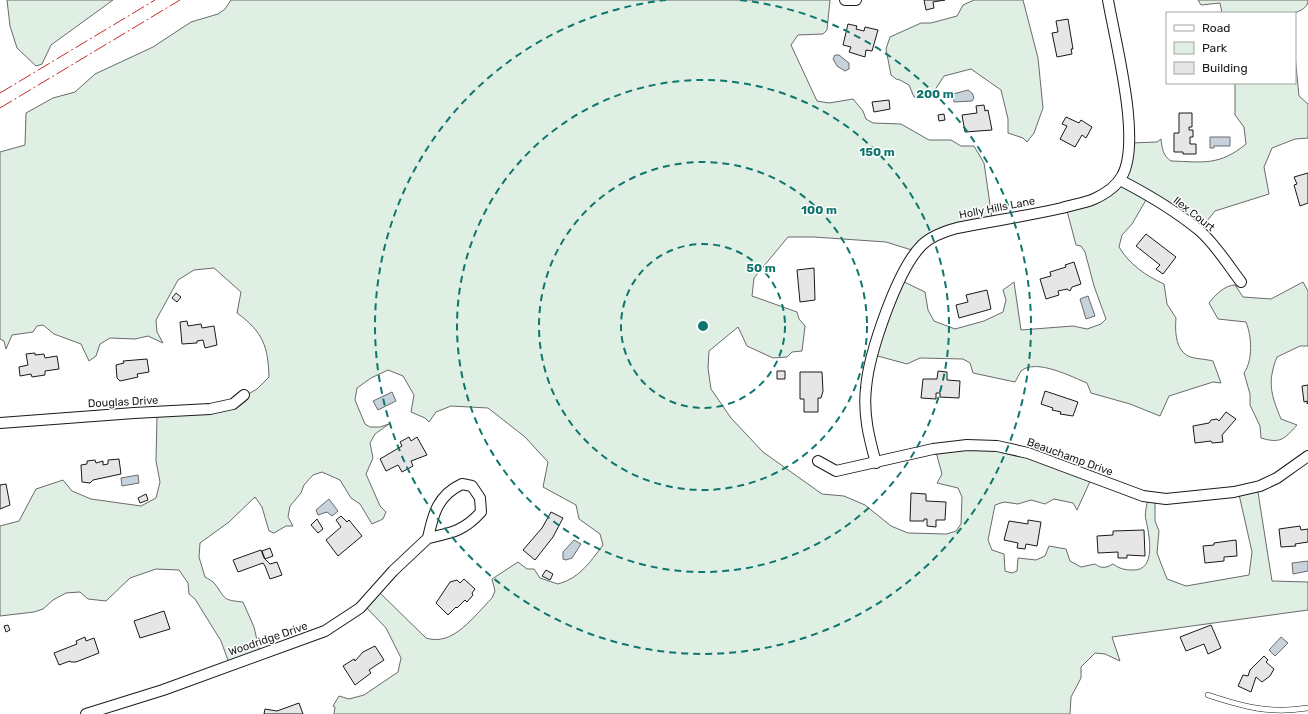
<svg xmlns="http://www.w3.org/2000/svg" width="1308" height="714" viewBox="0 0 1308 714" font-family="Rubik,sans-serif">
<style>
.green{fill:#e0efe3;stroke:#6a6a6a}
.water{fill:#c6d2dc;stroke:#6a6a6a}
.building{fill:#e6e6e6;stroke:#1a1a1a}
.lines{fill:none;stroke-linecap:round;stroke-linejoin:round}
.lane-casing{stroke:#1a1a1a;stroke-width:6}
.street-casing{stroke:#1a1a1a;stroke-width:12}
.lane{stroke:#fff;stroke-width:5}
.street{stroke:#fff;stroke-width:10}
.power{stroke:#c62828;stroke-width:1;stroke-dasharray:14 3 2 3;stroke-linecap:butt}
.ring{fill:none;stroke:#0f766e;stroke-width:2;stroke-dasharray:7 5}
.labels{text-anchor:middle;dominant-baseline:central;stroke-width:3;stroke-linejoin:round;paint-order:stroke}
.street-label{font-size:11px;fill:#1a1a1a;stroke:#fff}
.centre{fill:#0f766e;stroke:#fff;stroke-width:2}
.ring-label{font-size:12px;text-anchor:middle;font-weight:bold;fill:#0f766e;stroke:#fff;stroke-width:3;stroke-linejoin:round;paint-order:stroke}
</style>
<rect width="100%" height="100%" fill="#fff"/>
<!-- green -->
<path class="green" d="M7 0H113L51 45 42 64 36 66 17 48 10 26Z
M231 0H830L827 30 823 34 798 35 791 45 817 101 829 103 853 99 863 111 866 119 873 123 901 124 929 140H951L961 146H974L984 163 992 218 951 229 915 251 886 242 814 237H788L754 278 752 296 797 312 799 319 805 326 802 351 792 352 787 357 773 358 747 346 738 327 709 351 708 368 711 389 731 418 763 452 822 494 844 496 865 505 891 526 908 533 947 534 956 531 961 524 962 497 958 488 937 483 942 474 936 452 994 444 1092 477 1077 510 1073 503 1054 499 1045 504 1031 500 1018 504 1004 502 995 505 988 540 992 550 1004 554 1005 571 1012 573 1017 571 1018 558 1036 560 1045 556 1049 546 1066 549 1070 561 1081 567 1095 564C1102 569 1106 568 1113 564 1120 569 1125 570 1133 570 1157 571 1149 534 1146 520 1144 514 1147 505 1148 498L1155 497V521L1159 531 1157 553 1167 579 1186 586 1249 575 1252 552 1238 490 1257 486 1272 581 1308 582V610L1112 637 1120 661 1105 654 1095 653 1081 667V678L1071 697 1070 714H334L335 707 333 706 339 696 349 699 364 695 398 672 401 658 386 628 363 604 378 591 426 638C453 647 474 616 492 598L495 591 492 579 518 562 527 569H534L540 578 558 584C580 578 590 562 603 545L600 534 579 519 576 505 543 487 548 462 525 437 488 408 451 406 436 412 429 422 425 418 411 412 414 395 403 376 388 370 371 378 357 388 355 400 365 424 370 427H380L389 424 375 434 370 443 373 458 366 474 380 506 386 512 383 519 372 524 360 504 351 498 340 480 322 472 313 475 304 485 301 493 290 506 288 517 293 526H286L274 533 269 531 262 507 255 497 229 522 200 543 199 557 205 577C208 579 213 581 215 584 226 599 222 600 243 602L254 627 260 653 229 663 221 641 195 599 189 594 188 583 179 570 156 569 130 578 106 601 88 599 80 592 66 593 53 600 43 609 34 612 0 616V526L19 521 36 489 63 480 72 491 91 499 141 506 156 498 160 482 156 461 157 416 223 409 257 389 269 377C268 346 263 332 237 313L241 292 214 268 194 270 178 280 156 320 157 332 163 343 148 336 135 339 110 338 100 344 96 356 89 361 81 344 54 334 43 325 37 326 33 332 12 335 6 349 4 341 0 339V152L25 145 26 113 53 98 75 92 95 74 153 47 191 22 218 14 225 9Z
M974 0H1023L1038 58 1043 108 1034 133 1027 142 1023 138 1008 133V119L1001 90 971 69 944 76 929 99 914 97 909 85 900 80 896 79 891 75 886 49 890 37 921 23H931L957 16 963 5Z
M1198 0H1308C1308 8 1301 10 1295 13H1222L1220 3 1201 5Z
M1295 55 1299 96 1308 104V138L1295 139 1272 148 1264 167 1269 194 1215 211 1199 231 1146 200 1132 224 1122 235 1119 247C1129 264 1146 276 1164 284L1167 304 1176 318C1175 330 1175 349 1188 356 1194 359 1206 359 1213 361L1221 383 1213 382 1169 396 1160 416 1130 404 1091 393 1087 383C1072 377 1036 358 1021 371 1019 374 1017 379 1015 382L973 373 970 363 963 359 920 358 907 364 874 355 900 280 925 292 928 310 934 321 955 329 984 321 1003 312 1006 300 1003 290 1014 282 1021 330 1073 326 1087 329 1101 324 1106 319 1094 286 1085 252 1081 246 1076 245 1066 207 1112 187 1130 143 1157 142 1161 139C1162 148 1163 156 1171 161 1204 162 1219 166 1246 144L1244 127 1235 115V83H1295Z
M1303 282 1308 291V346H1300L1277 357C1267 382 1271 395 1281 419L1297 425C1284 439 1281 444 1261 438L1260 426 1250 405V394L1244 373C1253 360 1252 337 1246 322L1218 319 1209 303C1215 295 1225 285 1235 285L1243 297 1271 299Z"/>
<!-- water -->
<path class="water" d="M835 55H839L849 63V69L845 71 837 66 833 59Z
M968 90 972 93 974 98 972 101 954 102 953 94Z
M1210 137H1230V146H1214V148H1210Z
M1088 296 1095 316 1086 319 1080 299Z
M392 392 396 401 378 410 373 401Z
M138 475 139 483 122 486 121 478Z
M329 499 338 511 332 516 327 512 318 515 316 510Z
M574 540 581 544 572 558 566 560 563 559V552Z
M1308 561V571L1293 574 1292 563Z
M1281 637 1288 643 1275 656 1269 650Z"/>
<!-- building -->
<path class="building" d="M924 0H945L933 2 934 8 926 10Z
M1068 19 1073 49H1071L1072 54 1057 57 1052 33 1058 32 1056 21Z
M848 24 857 26 856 29 864 31 865 27 878 30 872 51 866 50 865 57 849 52 851 47 843 45Z
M889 100 890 109 874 112 872 102Z
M984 105 985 111 988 110 992 130 965 132 962 115 977 113 976 106Z
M1179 113H1192V127H1189V130H1193V137H1190V144H1196V154H1183V152H1174V133H1179Z
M944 114 945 120 939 121 938 115Z
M1066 117 1079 123 1081 120 1092 127 1086 138 1082 135 1075 147 1060 139 1067 126 1062 124Z
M1308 173V203L1300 206 1294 185 1297 184 1294 177Z
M1146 234 1176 257 1163 274 1156 269 1160 265 1136 246Z
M1074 262 1081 284 1072 287 1070 291 1067 289 1058 291 1059 295 1046 299 1040 279 1051 276 1050 272 1066 267 1065 265Z
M814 268 815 300 800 302 797 270Z
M987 290 991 309 959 318 956 305 968 302 966 295Z
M176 293 181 297 177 302 172 298Z
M187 321 188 326 201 324 202 328 214 326 217 345 205 348 203 340 197 341V343L182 344 180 322Z
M35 353V355L44 354 45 358 57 356 59 369 45 371V375L32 377 31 374 20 376 19 367 28 365 26 354Z
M147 359 149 372 137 374 138 377 120 381 117 378 116 365 124 363 123 361Z
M777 371H785V379H777Z
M938 371 947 372V380L960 381 959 398 940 397V393H936V399L921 398 923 379H937Z
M800 372H822L823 391 821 398H818V412H804V399H800Z
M1308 385V403L1307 404V401L1304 402 1302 386Z
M1045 391 1078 402 1073 416 1060 414 1061 412 1052 410 1053 408 1041 404Z
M1226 412 1236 419 1222 435 1223 442 1212 443 1211 441 1195 443 1193 426 1209 423 1211 420 1217 419 1219 421Z
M409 437 411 441 417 437 427 455 411 461 413 466 402 472 398 465 386 471 380 459 402 446 400 442Z
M119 459 121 474 93 480 90 483 82 482 81 465 87 464V461L95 460 96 463 103 461V465L108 464V460Z
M6 484 10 505 0 509V485Z
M911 493 926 494V501L946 502 945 520H936V527L927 526V519H924V521H910Z
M146 494 148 500 140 503 138 498Z
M551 512 563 518 553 537 535 560 523 550 542 528Z
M341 516 347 522 349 520 362 536 338 556 326 540 341 527 336 520Z
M317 519 323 529 318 533 311 525Z
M1028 520 1041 522 1037 546 1026 544 1025 549 1017 548 1018 543 1004 540 1009 521 1028 524Z
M1300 526 1301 530 1308 529V542L1295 544 1296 546 1281 547 1279 529Z
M1144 530 1145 556 1127 555V558H1118V552L1098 553 1097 536 1113 535V531Z
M1236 540 1237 556 1224 557V561L1205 563 1203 546 1214 545V543L1221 542Z
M270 548 273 556 265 559 262 551Z
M261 550 264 558 270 564 277 562 282 575 270 579 265 566 263 563 238 572 233 560Z
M546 570 553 574 550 580 542 576Z
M464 579 475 589 472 593 473 595 467 602 465 600 457 608 456 607 448 615 436 603 450 582 457 580 460 583Z
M164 611 170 629 140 638 134 621Z
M8 625 10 630 6 632 4 626Z
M1211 625 1221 648 1208 654 1204 644 1186 651 1180 637Z
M85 637 86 641 94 638 99 653 76 662H71L70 661 59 665 54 653 77 644 76 641Z
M375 646 384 660 369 670 371 673 355 685 343 666 354 659 355 661 363 652Z
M1264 656 1268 660 1266 662 1274 669 1270 676 1262 682 1256 677 1251 692 1238 686 1243 675 1248 676 1250 670Z
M299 703 303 714H264L265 709 277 711Z"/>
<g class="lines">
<defs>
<path id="lane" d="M1208 695C1244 707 1270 714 1308 708"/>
<path id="street" d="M845 0H856
M1120 180C1147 194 1176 211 1200 231 1216 245 1228 265 1241 282
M0 423 134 413 210 409 233 404 244 395
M818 461 836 471 933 449 967 445 997 446 1028 453 1143 496 1166 499 1234 492 1260 486 1277 478 1308 456
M876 463C869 438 863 414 866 388 869 353 897 270 922 245 931 236 946 231 957 228 992 221 1027 216 1062 208 1072 205 1085 203 1094 199 1105 194 1116 187 1122 176 1142 141 1115 41 1108 0
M462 484 472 486 480 498 481 512C464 531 451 533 428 538 433 514 438 495 462 484Z
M86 714 163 690 325 631 360 608 393 571 428 538"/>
</defs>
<!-- lane casing -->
<use href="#lane" class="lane-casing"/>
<!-- street casing -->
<use href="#street" class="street-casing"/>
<!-- lane -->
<use href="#lane" class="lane"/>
<!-- street -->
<use href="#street" class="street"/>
<!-- power -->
<path class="power" d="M0 93 155 0
M0 108 180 0"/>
</g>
<!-- distance rings -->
<g class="ring">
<circle cx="703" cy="326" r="82"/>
<circle cx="703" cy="326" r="164"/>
<circle cx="703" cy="326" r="246"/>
<path d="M740 0A328 328 0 1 1 666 0"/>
</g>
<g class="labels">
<!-- street labels -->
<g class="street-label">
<text transform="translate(997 208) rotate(-11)">Holly Hills Lane</text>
<text transform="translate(1194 214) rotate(38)">Ilex Court</text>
<text transform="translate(123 402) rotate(-3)">Douglas Drive</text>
<text transform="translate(1070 457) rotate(20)">Beauchamp Drive</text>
<text transform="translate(268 639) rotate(-19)">Woodridge Drive</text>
</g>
</g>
<circle cx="703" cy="326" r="6" class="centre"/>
<g class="ring-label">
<text x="935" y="98">200 m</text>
<text x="877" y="156">150 m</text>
<text x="819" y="214">100 m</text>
<text x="761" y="272">50 m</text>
</g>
<!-- legend -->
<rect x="1166" y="12" width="130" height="72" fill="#ffffff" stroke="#a3a3a3"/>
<rect x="1174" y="25" width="20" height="6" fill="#ffffff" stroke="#a3a3a3"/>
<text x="1202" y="32" font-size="12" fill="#1a1a1a">Road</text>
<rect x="1174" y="42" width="20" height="12" fill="#e0efe3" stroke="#a3a3a3"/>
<text x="1202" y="52" font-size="12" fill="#1a1a1a">Park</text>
<rect x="1174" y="62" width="20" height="12" fill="#e6e6e6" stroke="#a3a3a3"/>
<text x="1202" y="72" font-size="12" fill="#1a1a1a">Building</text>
</svg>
